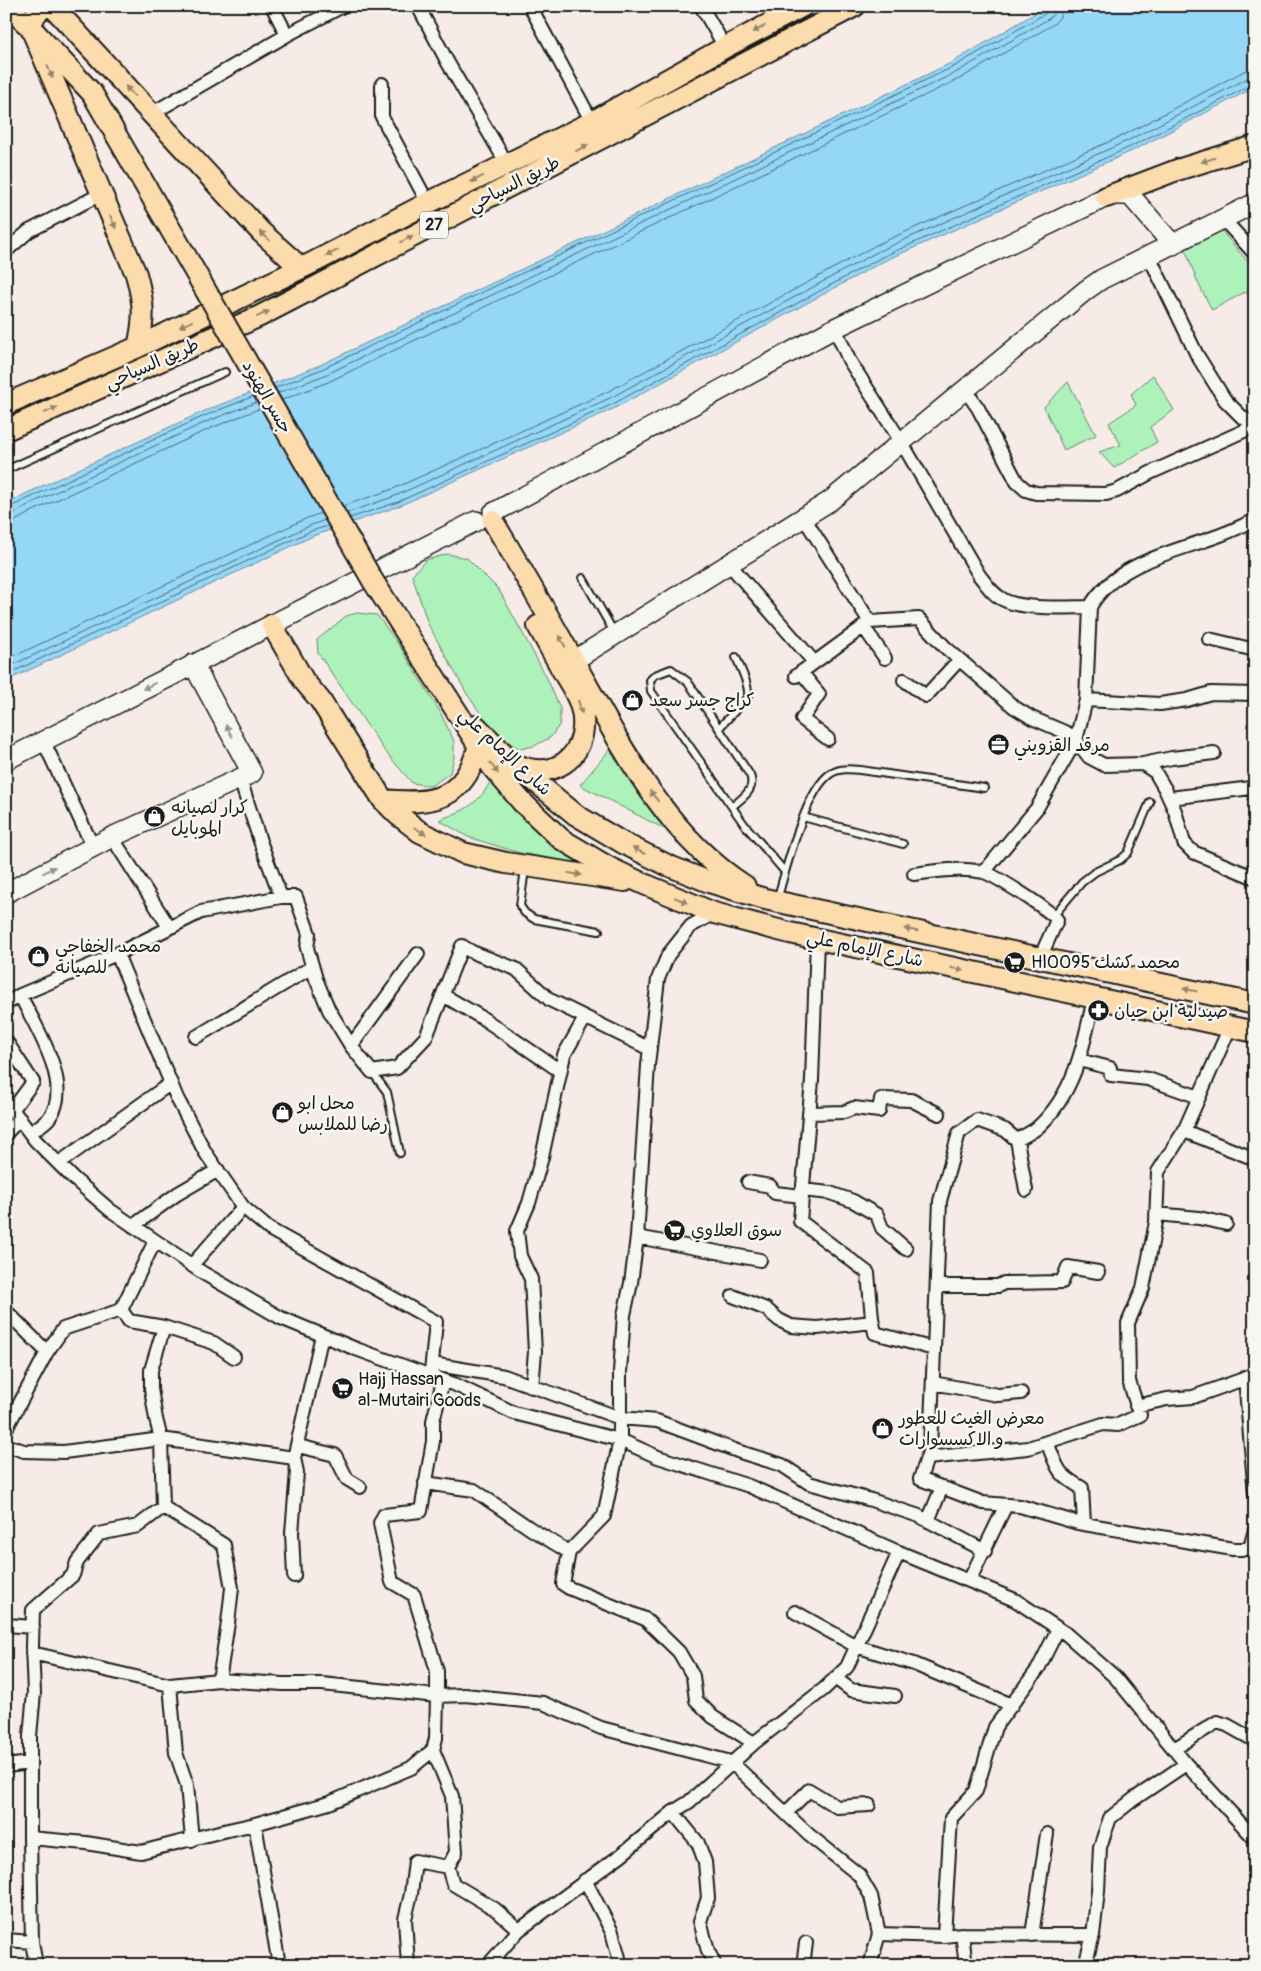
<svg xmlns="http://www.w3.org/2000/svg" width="1261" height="1971" viewBox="0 0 1261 1971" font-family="Pangolin,'Playpen Sans Arabic',sans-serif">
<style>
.green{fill:#adf1bb;stroke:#64866c}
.water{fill:#95d7f7;stroke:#658c9f}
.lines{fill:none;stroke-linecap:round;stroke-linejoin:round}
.shore{stroke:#4c6774;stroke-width:1}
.lane-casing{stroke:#1c1c1c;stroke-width:10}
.street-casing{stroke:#1c1c1c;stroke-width:16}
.secondary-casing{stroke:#1c1c1c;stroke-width:22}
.primary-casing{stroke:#1c1c1c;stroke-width:24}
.lane{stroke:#f6f6f2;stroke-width:6}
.street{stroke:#f6f6f2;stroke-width:12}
.secondary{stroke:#f6f6f2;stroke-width:19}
.primary{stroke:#fcdcac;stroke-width:20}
.primary-bridge-casing{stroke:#1c1c1c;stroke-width:24;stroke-linecap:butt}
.primary-bridge{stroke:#fcdcac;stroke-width:20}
.oneway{fill:#97866b}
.oneway2{fill:#949492}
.labels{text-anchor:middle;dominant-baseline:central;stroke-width:5;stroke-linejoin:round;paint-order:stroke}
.shield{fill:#f6f6f2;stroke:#5d5d5c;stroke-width:1}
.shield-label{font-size:16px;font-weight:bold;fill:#1c1c1c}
.street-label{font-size:18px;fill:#1c1c1c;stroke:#f6f6f2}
.poi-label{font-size:18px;fill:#1c1c1c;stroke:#f6f6f2;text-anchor:start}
</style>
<rect width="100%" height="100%" fill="#f6ebe6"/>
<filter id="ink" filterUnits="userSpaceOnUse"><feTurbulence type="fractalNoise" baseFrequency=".02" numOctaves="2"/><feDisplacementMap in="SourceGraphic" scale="10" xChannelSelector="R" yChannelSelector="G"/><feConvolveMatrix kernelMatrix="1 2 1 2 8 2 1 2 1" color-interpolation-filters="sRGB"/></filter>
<g filter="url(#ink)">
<!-- green -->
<path class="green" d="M1219 228 1255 270V298L1245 292 1212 310 1198 283 1184 246Z
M1153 375 1174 410 1150 427 1157 442 1114 468 1099 452 1121 445 1109 423 1136 405 1131 394Z
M1068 382 1096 435 1064 450 1044 407Z
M448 554 467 558 499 590 546 676 560 708V724L551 737 534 746 520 749 495 734 467 694 428 624 412 575 426 560Z
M357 613 377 615 399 645 439 710 454 741V758L450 773 431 786 412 783 384 750 318 653 317 640 346 616Z
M611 748 621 766 674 834 580 785Z
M490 782 545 840 585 865 520 853 468 837 439 820C462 811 478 806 490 782Z"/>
<!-- water -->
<path class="water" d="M1047 6H1255V87L1132 151 884 261 615 408 399 506 313 536 6 681V505L25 494 202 412 320 365 627 219 953 62Z"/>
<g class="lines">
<!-- shore -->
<path class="shore" d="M275 388 322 369 955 66 1046 13 1049 6
M278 393 325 375 957 72 1050 18 1054 13 1055 6
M282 400 328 382 961 78 1054 24 1060 17 1063 6
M343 506 393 489 607 392 876 245 1124 135 1244 71 1255 69
M6 509 204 416 254 396
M347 513 395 496 610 398 879 251 1127 141 1248 78 1255 77
M6 515 13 514 30 504 206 422 257 402
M350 518 398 502 613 404 882 257 1130 147 1255 83
M6 523 15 521 33 511 209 429 261 408
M6 660 305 519 321 513
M6 668 309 526 325 520
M6 675 311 531 328 526"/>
<defs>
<path id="lane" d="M6 470 225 372
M583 578 615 634
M719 728 748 697C749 683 741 670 736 657
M732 807C743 797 756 790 750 775L688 682 671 669 655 675 650 680 651 691 744 824 785 872
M803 817 903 844
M525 869 520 906 525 913 534 919 599 931
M777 900C786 870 805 791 830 774 839 768 850 769 860 770L984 788
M1054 915 1082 882 1095 872 1120 860 1128 853 1150 802
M372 1072 387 1092 400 1153"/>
<path id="street" d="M272 6 287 35
M418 6 448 63 507 164
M530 6 592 122
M701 6 725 47
M382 84V117L428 203
M151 114 287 35 343 6
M1224 220 1255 254
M6 251 29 231 101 194
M1149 256 1197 355 1225 400 1242 417 1255 425
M835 328 849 360 902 443 979 575C986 584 993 595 1004 600 1023 610 1068 607 1090 607
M966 391 978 408 1017 482 1026 490 1036 493 1106 494 1117 491 1150 473 1255 426
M804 518 870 622
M730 565 814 662
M863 626 885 658
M1209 639 1255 650
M801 672 819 694 802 719 828 739
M796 676 870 622 919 619 945 647 1014 707 1032 718 1067 733 1076 740 1089 757 1104 765 1143 764 1155 772 1165 789 1175 811 1184 843 1193 852 1255 878
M904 680 926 696 959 660
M1086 700 1160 704 1187 700 1211 693 1255 694
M43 740 93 847
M1143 764 1172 758 1214 753
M240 779 260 841 281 897
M1170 798 1251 788 1255 794
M112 837 169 927
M984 872 1037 808 1076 740 1086 700 1090 607C1116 561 1177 552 1223 534 1234 530 1244 525 1255 520
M914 874C935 871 962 867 983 872 993 874 1053 912 1057 920L1040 958
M714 913 691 926 668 955 658 979 648 1065 637 1237 631 1283 624 1315 620 1372V1440L604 1516 569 1552 563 1584 569 1588 645 1619 679 1652 693 1676 696 1700 713 1717 754 1743
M817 939 812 1080 800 1221 868 1273 872 1318 875 1333 934 1349
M117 954 177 1098 205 1152 243 1207 269 1229 436 1322 431 1372
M20 995C35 1026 75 1086 49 1118 44 1124 36 1128 31 1133
M443 995 484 1019 560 1071
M6 1004 20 995 117 954 201 912 281 897H296L309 934 307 948 316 979 329 1010 351 1046 372 1072 397 1068 426 1037 462 946 472 952 516 969 550 1000 650 1049
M196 1037 312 967
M6 1041 33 1082 13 1109
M351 1046 418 954
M1079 1060 1110 1068 1111 1075 1148 1079 1199 1097
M6 1101 35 1140 73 1178 110 1210 203 1273 281 1318 356 1349 456 1385 514 1413 620 1440 658 1457 749 1486 894 1550 1015 1600 1065 1633 1115 1677 1186 1764 1255 1839
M809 1113 844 1112 854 1108 879 1111 881 1099 911 1100 939 1114
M1184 1131 1255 1159
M6 1133 20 1119
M1017 1140C1024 1136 1032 1132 1037 1128 1075 1094 1084 1044 1094 998
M59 1163 171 1083
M748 1182 770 1186 775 1193 802 1196
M802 1190 830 1193 853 1201 877 1215 882 1228 906 1249
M1026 1190 1017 1140 1005 1130 977 1120 959 1133 940 1201 930 1449 920 1479 983 1503 1020 1506 1078 1523 1233 1549H1255
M1156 1214 1199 1218 1226 1224
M133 1226 177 1194 218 1170
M637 1237 760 1260
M192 1265 243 1207
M937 1286H998L1004 1283 1062 1282 1068 1267 1098 1272
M733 1296 766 1309 779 1320 791 1326 817 1328 873 1322
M121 1310 129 1321 164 1327 214 1343 234 1357
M6 1311 47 1352
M432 1364 504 1376 620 1418 657 1421 740 1452 782 1465 809 1483 871 1500 919 1516 985 1551
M1245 1378 1255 1494
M933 1383 998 1395 1021 1393
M532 1387 535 1352 531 1279 520 1256 517 1231 529 1203 542 1157 564 1055 585 1018
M1136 1406 1167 1399 1193 1397 1255 1375
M6 1429 47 1352 63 1329 121 1310 155 1241
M1047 1442C1058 1469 1056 1473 1082 1488L1084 1524
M6 1445 24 1451 64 1452 161 1439 294 1458
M298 1446 335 1455 347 1479 360 1487
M927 1458 1028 1448 1103 1424 1118 1425 1140 1415 1129 1381 1128 1323 1143 1288 1156 1222 1158 1172 1184 1131 1230 1027
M425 1483 474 1490 531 1529 569 1552
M163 1507 224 1545 232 1588 228 1623 219 1680
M928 1521 942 1487
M1250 1548 1255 1530
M294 1576 292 1533 297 1472 294 1458 322 1335
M969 1581 1006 1505
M795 1612 856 1646 914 1664 1012 1705
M6 1625 33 1627
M32 1653 170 1685 219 1680 283 1684H322L437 1696 465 1695 543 1703 601 1728 731 1762 809 1835 859 1875 871 1896 879 1934 870 1965
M835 1678 851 1690 895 1696
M170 1685 176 1753 187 1785 192 1840
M1174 1749 1217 1722 1227 1725 1252 1739 1255 1743
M6 1766 30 1763
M673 1812 698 1843 705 1862 708 1898 700 1921 708 1951 715 1965
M786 1813 809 1790 837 1807 869 1805
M255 1824 279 1965
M30 1838 86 1843 141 1852 219 1832 255 1824 329 1803 411 1768 433 1750 436 1738 437 1696V1671L414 1595 392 1582 380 1523 384 1515 421 1511 433 1441V1421L443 1381
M448 1867 453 1884 495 1909 519 1930
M585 1880 612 1932 621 1965
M879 1934 944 1936 962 1934 1093 1935
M962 1934 966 1965
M1032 1935 1047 1834
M944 1936 951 1818 976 1791 995 1727 1038 1669 1058 1629
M6 1940 32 1942
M36 1965 32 1942 30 1838V1736L34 1693 32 1646 33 1610 73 1575 77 1562 99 1534 138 1526 163 1507 161 1439 156 1419 151 1389V1370L164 1327
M408 1965 405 1919 411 1894 415 1861 448 1867 456 1852 452 1796 433 1750
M488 1965 519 1930 621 1855 673 1812 689 1802 754 1743 824 1689 847 1667 899 1552
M803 1965 806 1943
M1085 1965 1093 1935 1098 1891 1100 1847 1110 1818 1134 1799 1186 1764"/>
<path id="secondary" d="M493 513 835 328 1106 197 1114 195H1130L1173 245
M573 661 830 501 1086 290 1102 279 1255 203
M6 760 476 521
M6 893 112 837 252 773 193 664"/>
<path id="primary" d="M7 6 31 28 92 93
M1106 197 1177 170 1255 146
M138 347C145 317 144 303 136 274L31 28C33 15 39 7 52 6L261 232 301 268
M6 404 138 347 314 262 434 200 592 122 722 49 803 6
M6 430 260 316 855 6
M493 521C523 572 553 624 582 676 625 753 668 837 745 886
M272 625 304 681 320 700 383 800 397 814 420 832 463 853 506 863 625 881
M448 698 493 768 522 802 561 839 610 868 644 884 714 913 790 933 1255 1032
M476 726 513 763 576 815 623 843 667 865 709 882 765 899 1255 1004
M517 765C533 772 549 773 564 763 583 750 587 724 580 704 577 695 571 685 566 677 557 660 547 643 538 626
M383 800C435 805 464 800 479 745"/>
</defs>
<!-- lane casing -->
<use href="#lane" class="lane-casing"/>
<!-- street casing -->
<use href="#street" class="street-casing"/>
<!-- secondary casing -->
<use href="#secondary" class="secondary-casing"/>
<!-- primary casing -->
<use href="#primary" class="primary-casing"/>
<!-- lane -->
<use href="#lane" class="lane"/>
<!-- street -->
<use href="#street" class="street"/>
<!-- secondary -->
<use href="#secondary" class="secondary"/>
<!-- primary -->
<use href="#primary" class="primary"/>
<defs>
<path id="primary-bridge" d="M92 93 373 581 448 698"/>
</defs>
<!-- primary-bridge casing -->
<use href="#primary-bridge" class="primary-bridge-casing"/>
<!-- primary-bridge -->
<use href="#primary-bridge" class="primary-bridge"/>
</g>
<!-- one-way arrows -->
<defs><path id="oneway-solid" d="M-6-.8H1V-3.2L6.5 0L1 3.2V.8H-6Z" transform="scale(1.25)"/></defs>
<g class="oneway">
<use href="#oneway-solid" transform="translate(759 29) rotate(152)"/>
<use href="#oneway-solid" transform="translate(50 72) rotate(67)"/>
<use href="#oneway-solid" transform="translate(130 91) rotate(-132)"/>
<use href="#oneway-solid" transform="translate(582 148) rotate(-27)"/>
<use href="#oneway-solid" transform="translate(1208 160) rotate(163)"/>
<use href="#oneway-solid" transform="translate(477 179) rotate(154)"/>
<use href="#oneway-solid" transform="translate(113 222) rotate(67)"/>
<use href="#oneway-solid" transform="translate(265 236) rotate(-137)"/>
<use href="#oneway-solid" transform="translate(407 239) rotate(-27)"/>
<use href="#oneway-solid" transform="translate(332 253) rotate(153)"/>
<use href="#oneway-solid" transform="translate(263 314) rotate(-26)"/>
<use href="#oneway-solid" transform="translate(186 324) rotate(154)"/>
<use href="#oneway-solid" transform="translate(51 410) rotate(-24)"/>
<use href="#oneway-solid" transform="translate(562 641) rotate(-120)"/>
<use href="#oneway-solid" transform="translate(580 707) rotate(75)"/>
<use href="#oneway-solid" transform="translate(494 768) rotate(53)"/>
<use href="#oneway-solid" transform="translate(654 796) rotate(-128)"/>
<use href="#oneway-solid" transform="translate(420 831) rotate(32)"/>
<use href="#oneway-solid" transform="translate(639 851) rotate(-153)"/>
<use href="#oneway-solid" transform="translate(575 874) rotate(9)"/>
<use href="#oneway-solid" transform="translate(681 900) rotate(23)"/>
<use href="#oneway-solid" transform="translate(911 930) rotate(-168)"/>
<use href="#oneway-solid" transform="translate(957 969) rotate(12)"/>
<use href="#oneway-solid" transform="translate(1190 990) rotate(-168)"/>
</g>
<g class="oneway2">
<use href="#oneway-solid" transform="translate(149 686) rotate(153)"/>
<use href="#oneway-solid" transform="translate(229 731) rotate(-118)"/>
<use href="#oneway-solid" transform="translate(49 870) rotate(-28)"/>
</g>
</g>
<!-- icons -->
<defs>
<symbol id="shop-disc" viewBox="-11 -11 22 22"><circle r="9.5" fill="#1c1c1c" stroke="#f6f6f2"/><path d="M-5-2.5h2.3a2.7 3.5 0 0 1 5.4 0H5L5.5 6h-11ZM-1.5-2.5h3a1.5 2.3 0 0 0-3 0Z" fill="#fff"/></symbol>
<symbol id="office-disc" viewBox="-11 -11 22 22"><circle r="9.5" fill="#1c1c1c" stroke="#f6f6f2"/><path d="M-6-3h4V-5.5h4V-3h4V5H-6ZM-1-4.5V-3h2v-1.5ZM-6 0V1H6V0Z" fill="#fff"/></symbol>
<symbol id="supermarket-disc" viewBox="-11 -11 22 22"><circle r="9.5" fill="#1c1c1c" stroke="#f6f6f2"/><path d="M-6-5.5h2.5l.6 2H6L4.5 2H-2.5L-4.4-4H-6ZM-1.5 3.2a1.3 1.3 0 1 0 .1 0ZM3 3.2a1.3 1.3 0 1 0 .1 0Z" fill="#fff"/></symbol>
<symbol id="pharmacy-disc" viewBox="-11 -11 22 22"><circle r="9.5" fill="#1c1c1c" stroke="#f6f6f2"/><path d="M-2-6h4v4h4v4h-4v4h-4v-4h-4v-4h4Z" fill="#fff"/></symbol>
</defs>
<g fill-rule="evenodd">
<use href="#shop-disc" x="620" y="688" width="25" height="25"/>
<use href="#office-disc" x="986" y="732" width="25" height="25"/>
<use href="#shop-disc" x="142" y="804" width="25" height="25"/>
<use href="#shop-disc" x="26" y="944" width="25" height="25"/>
<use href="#supermarket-disc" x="1002" y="950" width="25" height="25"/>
<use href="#pharmacy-disc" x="1086" y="998" width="25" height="25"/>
<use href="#shop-disc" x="270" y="1100" width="25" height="25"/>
<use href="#supermarket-disc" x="662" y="1218" width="25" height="25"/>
<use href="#supermarket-disc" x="330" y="1376" width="25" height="25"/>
<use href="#shop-disc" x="870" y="1416" width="25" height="25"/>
</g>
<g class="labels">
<!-- shield labels -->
<rect class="shield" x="420" y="211.5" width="28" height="27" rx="4"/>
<g class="shield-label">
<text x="434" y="225">27</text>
</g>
<!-- street labels -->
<g class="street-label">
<text transform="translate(514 184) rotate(-27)">طريق السياحي</text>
<text transform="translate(152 364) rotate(-24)">طريق السياحي</text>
<text transform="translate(267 397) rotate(60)">جسر الهنود</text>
<text transform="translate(505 752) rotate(43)">شارع الإمام علي</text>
<text transform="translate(865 949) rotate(12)">شارع الإمام علي</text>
</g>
<!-- poi labels -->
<g class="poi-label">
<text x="649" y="700">كراج جسر سعد</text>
<text x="1014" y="745">مرقد القزويني</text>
<text x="171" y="807">كرار لصيانه<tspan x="171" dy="21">الموبايل</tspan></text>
<text x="55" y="946">محمد الخفاجي<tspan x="55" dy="21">للصيانه</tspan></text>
<text x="1031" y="962">Hl0095 محمد كشك</text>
<text x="1114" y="1011">صيدلية ابن حيان</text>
<text x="298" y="1103">محل ابو<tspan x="298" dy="21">رضا للملابس</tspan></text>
<text x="691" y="1230">سوق العلاوي</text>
<text x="358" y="1379">Hajj Hassan<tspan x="358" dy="21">al-Mutairi Goods</tspan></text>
<text x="899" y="1418">معرض الغيث للعطور<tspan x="899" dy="21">و الاكسسوارات</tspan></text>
</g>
</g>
<!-- margin -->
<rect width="1261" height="1971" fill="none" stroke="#f6f6f2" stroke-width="25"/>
<rect x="12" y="12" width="1236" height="1946" fill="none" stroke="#1c1c1c" stroke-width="2" filter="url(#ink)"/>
</svg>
